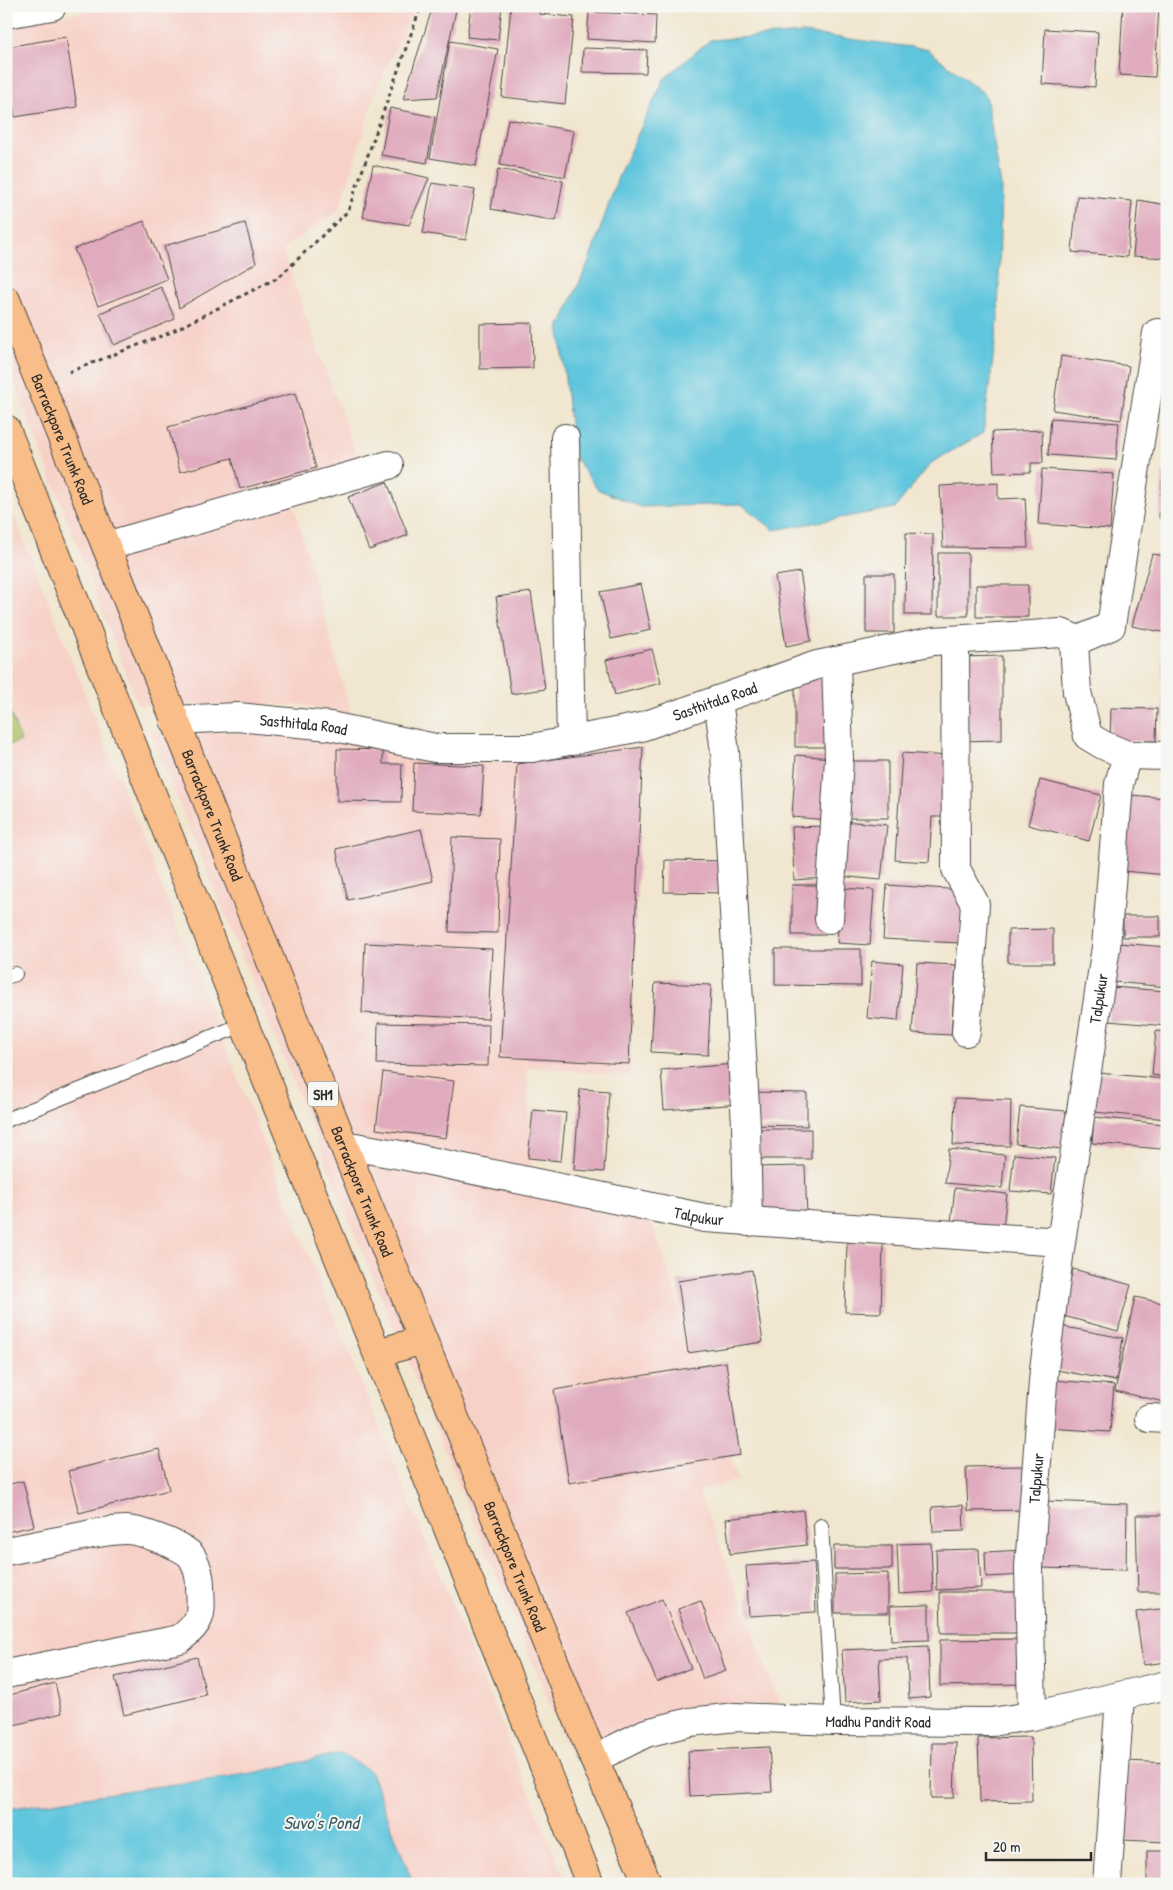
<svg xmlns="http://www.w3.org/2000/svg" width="1173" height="1890" viewBox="0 0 1173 1890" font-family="'Patrick Hand',sans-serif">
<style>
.built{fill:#f7d1c8}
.green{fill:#aac065;stroke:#6a7648}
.water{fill:#60c6dd;stroke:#467884}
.building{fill:#e0abbe}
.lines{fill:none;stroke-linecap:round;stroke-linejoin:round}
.lane-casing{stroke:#494744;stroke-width:16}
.street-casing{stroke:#494744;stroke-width:30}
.primary-casing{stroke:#494744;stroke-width:30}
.path{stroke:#494744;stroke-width:3;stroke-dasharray:4 4;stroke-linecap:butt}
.lane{stroke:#fff;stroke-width:14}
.street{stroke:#fff;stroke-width:28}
.primary{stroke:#f8bd88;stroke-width:28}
.labels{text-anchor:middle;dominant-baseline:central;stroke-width:4;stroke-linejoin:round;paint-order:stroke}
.shield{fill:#f6f6f2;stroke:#686867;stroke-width:1}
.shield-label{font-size:15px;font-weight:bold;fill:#2b2b2b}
.street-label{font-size:16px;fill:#2b2b2b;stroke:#f6f6f2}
.water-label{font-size:18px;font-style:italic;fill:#3b5a60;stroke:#f6f6f2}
</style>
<rect width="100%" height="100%" fill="#f6f6f2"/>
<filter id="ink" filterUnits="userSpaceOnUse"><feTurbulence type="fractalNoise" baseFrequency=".02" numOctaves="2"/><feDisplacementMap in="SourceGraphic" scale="10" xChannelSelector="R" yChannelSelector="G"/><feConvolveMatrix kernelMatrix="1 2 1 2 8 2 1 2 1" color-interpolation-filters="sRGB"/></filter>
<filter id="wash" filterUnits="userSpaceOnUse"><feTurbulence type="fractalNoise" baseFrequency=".0096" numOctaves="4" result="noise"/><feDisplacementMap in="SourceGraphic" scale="20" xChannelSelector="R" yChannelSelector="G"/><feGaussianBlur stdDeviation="1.12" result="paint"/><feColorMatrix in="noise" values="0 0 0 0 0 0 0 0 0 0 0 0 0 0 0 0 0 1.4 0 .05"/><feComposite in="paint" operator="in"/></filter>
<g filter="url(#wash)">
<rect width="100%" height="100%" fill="#f1e6cf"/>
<!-- built -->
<path class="built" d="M120 6H415L376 91 340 209 282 250 362 470 291 495 352 717 303 705H138L6 360V24Z
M6 495 298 1229 567 1884H6Z
M150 732 344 735 484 762 623 742 631 1076 527 1067 532 1184 646 1204 738 1480 699 1491 780 1704 680 1709 570 1753 367 1263Z"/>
<!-- green -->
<path class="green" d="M6 702 21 741 6 746Z"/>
<!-- water -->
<path class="water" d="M803 33 927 49 986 95 1001 186 998 322 983 433 931 463 895 508 774 530 741 504 641 507 597 489 574 456 559 328 589 261 620 172 664 79 710 40Z
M341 1753 371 1772 413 1884H6L7 1809 138 1789 208 1780 258 1772Z"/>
<g id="blocks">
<!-- building -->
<path class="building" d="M433 6H457L437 97 403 99Z
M471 6H502L498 40 467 37Z
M511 6H540L539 14 574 17 565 104 502 97Z
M1123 6H1159L1155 77 1119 75Z
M589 12 656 15 655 43 587 39Z
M1165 26H1167V74L1162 73Z
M1045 29 1098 32 1095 87 1042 84Z
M66 37 77 107 15 117 6 67V47Z
M450 41 498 49 476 166 430 158Z
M583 48 647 50 646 73 582 72Z
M390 108 435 117 427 163 381 155Z
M508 119 574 131 565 177 500 165Z
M373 165 429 178 409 225 363 217Z
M498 169 563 181 556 221 491 209Z
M432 183 475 190 466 240 423 233Z
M1077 196 1132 201 1127 257 1072 252Z
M1138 200 1167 205V258L1133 256Z
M144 221 167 279 98 306 74 249Z
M245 223 256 263 179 308 164 246Z
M161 287 175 319 114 345 100 313Z
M532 323 533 368 480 369V324Z
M1061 356 1129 366 1121 420 1053 410Z
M295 393 316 468 240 489 232 458 180 472 168 427Z
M1051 418 1119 423 1116 460 1048 455Z
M1042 430 1043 463H1031V472L994 473 992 432Z
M1042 469 1114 474 1110 529 1038 524Z
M1163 472 1167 473V519L1159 518Z
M387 482 408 535 369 550 348 497Z
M998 483V499L1025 498 1028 548 943 547 940 486Z
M906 533 933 534 932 615H905Z
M938 553H968V616H938Z
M1152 554 1167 556V633L1132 626Z
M800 572 811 641 786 646 775 576Z
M866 574H894V633H866Z
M641 584 651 630 611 639 600 592Z
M976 585H1028V617H976Z
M531 592 545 689 511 694 496 597Z
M652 649 661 683 615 695 606 660Z
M1002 656V740L959 741 958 657Z
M1162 657H1167V740H1164Z
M795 678H830V747H795Z
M1111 708 1157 709 1156 741H1110Z
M643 747 629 1064 500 1057 517 764Z
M337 749 383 750V764H402L401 802 337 801Z
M902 753 950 756 946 817H932L929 862 895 860Z
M796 755 832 758 828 820 792 817Z
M848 761H888V818H847Z
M414 763 484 766 481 814 412 811Z
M1040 780 1101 795 1089 841 1028 825Z
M1130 795 1167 798V875L1123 871Z
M844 821 887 825 881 880 839 876Z
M823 826 825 878 794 880 792 827Z
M421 829 433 881 348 900 336 849Z
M452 837 500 839 498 933 449 932Z
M665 860 727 861V893L664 892Z
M792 885H826V935H792Z
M887 885 963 890 959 943 883 939Z
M841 888 874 890 870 945 837 943Z
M1123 916H1160V937H1123Z
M1053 929V963H1008V930Z
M365 943 492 949 488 1019 362 1013Z
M1118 943 1167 947V987L1114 982Z
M775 949H861V986L775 985Z
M872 961 903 964 898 1021 867 1018Z
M917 963 956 965 951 1035 912 1033Z
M655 983 711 985 708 1055 651 1052Z
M1111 987 1167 991V1026L1108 1021Z
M378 1023 489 1025 488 1066 377 1064Z
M1156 1031 1167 1032V1077L1152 1075Z
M735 1064 739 1104 664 1110 661 1070Z
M383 1072 454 1081 446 1138 376 1129Z
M1098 1073 1167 1079V1119L1094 1112Z
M580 1089 609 1091 604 1172 574 1170Z
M749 1092 807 1093V1126L748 1125Z
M955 1098 1011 1100 1010 1146 953 1145Z
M1020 1107 1066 1111 1062 1149 1016 1144Z
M533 1110 566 1113 561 1161 528 1158Z
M1094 1117 1164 1124 1161 1149 1092 1143Z
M759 1129H811V1159H759Z
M949 1149 1005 1155 1002 1188 945 1183Z
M1014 1154 1055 1158 1051 1194 1010 1191Z
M805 1166 807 1216 758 1218 756 1167Z
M955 1188 1007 1194 1002 1236 950 1230Z
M847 1242 883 1243 881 1313 845 1312Z
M1073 1269 1131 1285 1118 1331 1060 1315Z
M752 1270 763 1342 688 1353 678 1281Z
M1135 1297 1167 1304V1395L1165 1402 1115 1391Z
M1060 1326 1123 1338 1116 1381 1051 1369Z
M726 1362 740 1455 569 1483 554 1390Z
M1053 1380 1114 1385 1110 1432 1048 1428Z
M159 1449 169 1490 79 1513 68 1471Z
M1027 1466V1510L968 1511 966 1467Z
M23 1481 34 1526 6 1532V1485Z
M1043 1501 1127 1504 1126 1570 1041 1568Z
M963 1505 964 1531 933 1532 932 1507Z
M803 1510 807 1545 730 1554 726 1519Z
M1136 1515H1167V1592H1138Z
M931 1543 933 1592 899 1594 897 1544Z
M834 1546H892V1569H834Z
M979 1549 981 1588 937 1590 936 1550Z
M1024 1550 1025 1575 986 1577 985 1552Z
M814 1562 816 1612 749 1616 746 1566Z
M888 1573V1613H835V1574Z
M940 1592H1021V1633H941Z
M662 1599 691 1668 657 1682 628 1613Z
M701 1601 726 1671 703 1679 678 1609Z
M929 1605V1640L891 1641 890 1606Z
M1167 1608V1662L1143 1665 1136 1612Z
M1021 1639V1684L940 1686V1640Z
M928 1646 930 1697 909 1699 907 1658 879 1659 881 1700 845 1702 842 1650Z
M197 1657 206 1695 124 1715 115 1677Z
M55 1683 62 1713 6 1727V1696Z
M1031 1737 1032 1801 980 1802 978 1738Z
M932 1743H956L954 1798H931Z
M769 1747 772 1792 690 1796 688 1751Z
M1127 1761 1167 1763V1842L1122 1840Z
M1147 1851H1167V1884H1147Z"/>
</g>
</g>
<g filter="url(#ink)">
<use href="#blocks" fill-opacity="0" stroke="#494744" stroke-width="1"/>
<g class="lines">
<defs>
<path id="lane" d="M6 977 15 974
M6 1120 244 1024
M821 1526 833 1721"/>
<g id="street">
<path d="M6 14 52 6"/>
<path d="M565 438 571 741"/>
<path d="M106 546 389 465"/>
<path d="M955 640 956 869 975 904 966 1032"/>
<path d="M1074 642 1111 626 1157 333 1167 334"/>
<path d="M718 700 725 752 746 1125 748 1222"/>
<path id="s1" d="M174 720 237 717 330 726 435 748H532L641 727 817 665 933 641 1061 633 1071 637 1074 642 1077 692 1088 736 1103 745 1127 755 1167 756"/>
<path d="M829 919 839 759 836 661"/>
<path id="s2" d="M344 1145 406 1156 705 1218 1061 1242"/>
<path d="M1149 1418 1167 1419"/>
<path d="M6 1551C29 1547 51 1542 73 1538 91 1534 108 1530 126 1530 139 1530 185 1546 192 1557 197 1566 200 1576 200 1586 201 1614 204 1620 180 1639L6 1674"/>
<path id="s3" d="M1032 1716 1029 1567 1044 1369 1061 1242 1106 947 1119 784 1127 755"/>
<path id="s4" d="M594 1759 646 1733 690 1722 736 1717 833 1721 991 1722 1032 1716 1167 1685"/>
<path d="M1107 1884 1120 1697"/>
</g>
<g id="primary">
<path id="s5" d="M6 300 106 546 352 1166 594 1759 648 1884"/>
<path d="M6 429 238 1009 550 1781 590 1884"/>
<path d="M378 1353 423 1340"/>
</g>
</defs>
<!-- lane casing -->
<use href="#lane" class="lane-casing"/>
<!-- street casing -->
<use href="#street" class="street-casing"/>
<!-- primary casing -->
<use href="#primary" class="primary-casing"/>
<!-- path -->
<path class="path" d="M69 372 169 333 279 277 348 211 421 6"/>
<!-- lane -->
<use href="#lane" class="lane"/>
<!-- street -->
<use href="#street" class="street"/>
<!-- primary -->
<use href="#primary" class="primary"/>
</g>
</g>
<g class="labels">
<!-- shield labels -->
<rect class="shield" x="308" y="1081.5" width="30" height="25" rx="4"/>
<g class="shield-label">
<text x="323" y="1094">SH1</text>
</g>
<!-- street labels -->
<g class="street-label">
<text stroke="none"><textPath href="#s5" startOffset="150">Barrackpore Trunk Road</textPath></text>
<text stroke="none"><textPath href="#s1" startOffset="550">Sasthitala Road</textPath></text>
<text stroke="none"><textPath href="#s1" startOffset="130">Sasthitala Road</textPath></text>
<text stroke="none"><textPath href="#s5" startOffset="555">Barrackpore Trunk Road</textPath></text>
<text stroke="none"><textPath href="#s3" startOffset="722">Talpukur</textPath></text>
<text stroke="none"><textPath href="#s5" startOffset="960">Barrackpore Trunk Road</textPath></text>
<text stroke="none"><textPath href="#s2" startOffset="362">Talpukur</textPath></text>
<text stroke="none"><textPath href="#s3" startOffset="238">Talpukur</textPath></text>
<text stroke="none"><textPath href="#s5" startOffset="1365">Barrackpore Trunk Road</textPath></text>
<text stroke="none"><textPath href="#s4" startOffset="292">Madhu Pandit Road</textPath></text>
</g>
<!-- water labels -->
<g class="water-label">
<text x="321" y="1822">Suvo's Pond</text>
</g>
</g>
<!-- margin -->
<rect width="1173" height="1890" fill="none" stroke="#f6f6f2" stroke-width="25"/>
<!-- scale -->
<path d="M986 1852v8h105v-8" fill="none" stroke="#2b2b2b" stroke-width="2.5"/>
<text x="993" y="1852" font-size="15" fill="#2b2b2b" stroke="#f6f6f2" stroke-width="4" paint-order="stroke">20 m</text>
</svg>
